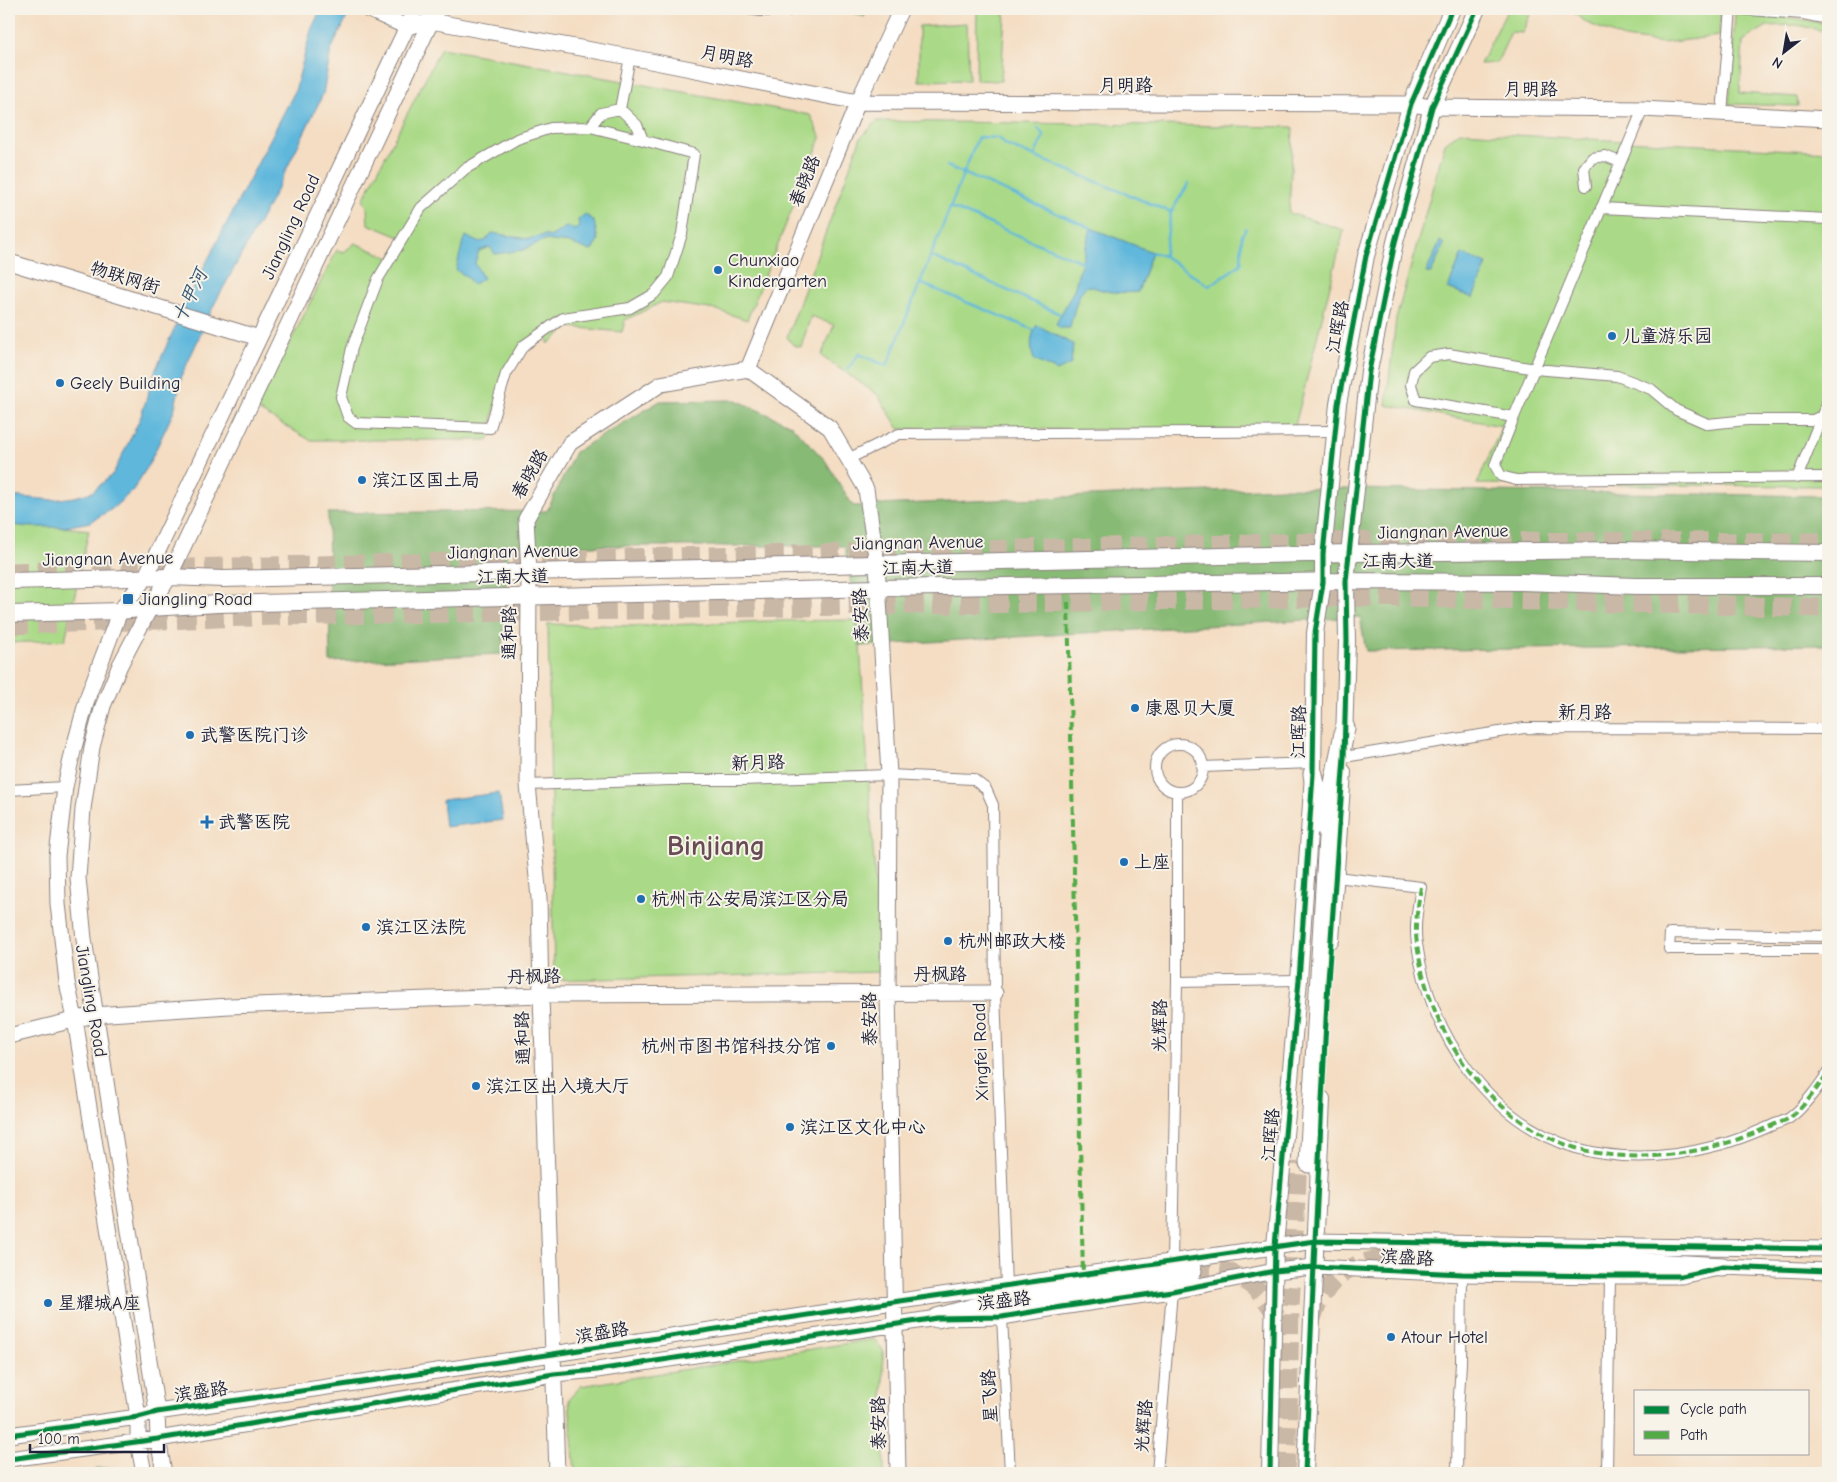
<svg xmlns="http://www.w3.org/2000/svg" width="1837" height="1482" viewBox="0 0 1837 1482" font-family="'Comic Neue','LXGW WenKai TC',sans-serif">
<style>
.green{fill:#aada87;stroke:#667e61}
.forest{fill:#87ba74;stroke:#546e58}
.water{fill:#5fb7dc;stroke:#406c8c}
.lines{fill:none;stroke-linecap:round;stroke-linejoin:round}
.stream{stroke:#5fb7dc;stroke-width:2.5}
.highway-tunnel{stroke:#cab8a7;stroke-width:19;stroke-dasharray:19 9;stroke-linecap:butt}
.street-casing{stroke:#8b807e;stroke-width:12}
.secondary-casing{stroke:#8b807e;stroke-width:17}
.primary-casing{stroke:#8b807e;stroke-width:18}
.highway-casing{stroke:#8b807e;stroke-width:21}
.street{stroke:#fff;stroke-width:10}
.secondary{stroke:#fff;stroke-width:15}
.primary{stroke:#fff;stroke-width:16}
.highway{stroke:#fff;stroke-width:19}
.quiet{stroke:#53aa46;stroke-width:4;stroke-dasharray:8 4;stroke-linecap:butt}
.cycleway-casing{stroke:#f7f3e8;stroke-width:8}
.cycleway{stroke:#00873e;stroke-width:5}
.poi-dot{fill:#1f6fb2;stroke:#f7f3e8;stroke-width:2}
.labels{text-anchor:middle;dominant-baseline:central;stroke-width:4;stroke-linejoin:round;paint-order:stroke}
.street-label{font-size:18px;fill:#22223b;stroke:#f7f3e8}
.poi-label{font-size:18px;fill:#22223b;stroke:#f7f3e8;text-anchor:start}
.water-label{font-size:19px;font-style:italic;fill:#375673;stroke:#f7f3e8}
.town-label{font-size:28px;font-weight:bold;fill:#674c54;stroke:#f7f3e8}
</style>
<rect width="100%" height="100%" fill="#f7f3e8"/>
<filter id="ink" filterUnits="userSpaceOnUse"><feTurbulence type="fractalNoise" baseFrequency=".02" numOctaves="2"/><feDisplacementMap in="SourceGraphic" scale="10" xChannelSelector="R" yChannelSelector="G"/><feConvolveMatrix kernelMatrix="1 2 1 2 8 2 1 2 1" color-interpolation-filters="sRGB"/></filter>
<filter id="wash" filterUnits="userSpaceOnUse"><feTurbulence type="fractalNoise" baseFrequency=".0096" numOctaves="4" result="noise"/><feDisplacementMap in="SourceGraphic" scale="20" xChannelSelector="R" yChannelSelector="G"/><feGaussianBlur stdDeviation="1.12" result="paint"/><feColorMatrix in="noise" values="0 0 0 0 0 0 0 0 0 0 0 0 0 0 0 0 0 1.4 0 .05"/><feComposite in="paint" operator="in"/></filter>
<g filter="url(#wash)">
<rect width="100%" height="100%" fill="#f4ddc2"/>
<!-- green -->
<path class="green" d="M845 9H868L864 17Z
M1508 9H1535L1532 10 1522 33 1511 32 1497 63 1480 64Z
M1566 9H1716L1721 12 1719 36 1663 43 1624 38 1587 23 1570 10Z
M977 10 1005 13 1001 81 976 80Z
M1735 13 1794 18 1828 24V32L1797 25 1767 26 1743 41 1740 93 1797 97 1798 106 1729 104Z
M967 23 969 80 919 81V26Z
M441 48 810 115 821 138 747 320 717 310 662 302 625 320 622 332 569 327 548 344 547 330C540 335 531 340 524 346 506 363 491 416 489 440H310L256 409 337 250 344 252 355 243 390 258 402 238 368 224 367 207 363 200Z
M877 121 1293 127 1289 213 1344 230 1294 430 899 429 877 394 821 356 834 325 811 316 801 347 793 345 787 337 861 137Z
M1460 132 1828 152V486L1477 484 1502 426 1386 405 1396 319 1445 143Z
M9 521 89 530 65 640 9 643Z
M856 620 860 646 881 972 554 980 548 624 642 626 769 621Z
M874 1339 883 1350 884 1473H575L569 1399 581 1386Z
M95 1468H115L120 1473H96Z"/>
<!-- forest -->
<path class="forest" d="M736 400 791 425 825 460 853 506 1281 488 1828 496V645L1366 651 1360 617 860 646 845 546H508L502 654 330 662 328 513 547 511 575 452 660 401Z"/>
<!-- water -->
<path class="water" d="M321 9H351L331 50 323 94 274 195 214 305 182 375 174 411 148 466 133 490 112 509 90 522 65 527H32L9 525V496L52 500 75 497 92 492 113 474 140 419 156 369 189 296 295 91 311 30Z
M585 214 594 221 598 241 591 251 570 243 544 240 523 250 495 254 490 247 479 251 475 263 483 278 473 285 467 277 456 270 463 241 466 236 477 242 485 241 492 233 528 239 545 235 550 237 568 226 574 230 579 227 578 220Z
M1091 228 1152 252 1138 292C1125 293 1114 293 1102 290 1097 289 1091 285 1086 287 1078 291 1072 319 1070 328H1060L1056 324 1074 290Z
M1440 241 1444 244 1431 273H1426Z
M1462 254 1487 264 1473 298 1448 288Z
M1037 325 1073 344 1071 364 1057 371 1034 360C1030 348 1030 336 1037 325Z
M499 793 503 820 445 827 442 800Z"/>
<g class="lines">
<!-- stream -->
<path class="stream" d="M1034 156 1044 136 1038 128
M947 166 1091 228
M950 207 1082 262
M1152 252 1164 256 1171 212 1189 183
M931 256 1060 314
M1164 256 1209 286 1241 264 1242 235 1246 228
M920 283 1034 330
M848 369 859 354 887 366 978 137 999 138 1006 145 1171 212"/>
</g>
</g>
<g filter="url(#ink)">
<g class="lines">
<!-- highway-tunnel -->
<path class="highway-tunnel" d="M9 572 1368 541 1828 542
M9 625 279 616 1369 597 1828 608
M1192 1271C1202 1270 1214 1269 1224 1271 1248 1277 1270 1298 1278 1322
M1311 1321C1328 1270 1356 1259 1405 1257
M1285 1473 1288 1418 1290 1307 1298 1162"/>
<defs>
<path id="street" d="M748 9 761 11H788L790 9
M1735 9 1803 14 1828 19
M620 109 630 57
M1722 113 1731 9
M590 127 643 140 694 154 682 234 668 277 654 294 630 308 563 318 523 346 506 374 490 428 356 423 348 417 341 397 352 348 378 279 421 208 465 169 517 139 551 128Z
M590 127 601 113 620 109 637 125 643 140
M1586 186 1584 168 1592 158 1605 156 1620 162
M1601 208 1828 219
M1828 413 1813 420H1747L1708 424 1676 410 1651 389 1617 376 1535 369 1449 354 1429 357 1414 371 1411 385 1416 400 1514 417 1495 465 1501 476 1516 480 1828 477
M1514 417 1643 109
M848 459 899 434 1335 431
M1797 478 1828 400
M1155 768a24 24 0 1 1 48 0a24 24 0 1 1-48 0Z
M1344 757 1524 728 1828 729
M1202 767 1312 763
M528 785 669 780H743L889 775 973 779 986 789 993 805 995 993 1006 1286
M9 790 65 787
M1336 877 1421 887C1418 906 1414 925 1417 944 1429 1033 1488 1121 1576 1148 1622 1161 1670 1158 1715 1146 1736 1141 1755 1133 1775 1124 1781 1122 1788 1120 1792 1116 1803 1108 1821 1084 1828 1072
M1828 936 1670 933 1669 949H1828
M1177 982 1299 980
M1172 1262 1177 982V792
M1002 1317 1010 1473
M1157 1473 1172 1291
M1457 1473 1458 1413 1461 1363 1462 1274
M1607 1473 1610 1276"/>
<path id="secondary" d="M367 9 407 27 431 21 630 57 858 102 1411 104 1432 107 1643 109 1828 119
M9 262 259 338
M748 369 858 102 901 9
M9 1036 94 1015 229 1006 541 995 995 993
M9 1435 138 1417 157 1412 553 1354 893 1302 1315 1241 1828 1249
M9 1459 158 1439 554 1374 597 1370 937 1318 1002 1317 1061 1307 1172 1291 1275 1271 1314 1267 1462 1274 1610 1276H1682L1723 1267 1828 1271
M144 1473 138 1442V1417L75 1019 67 982 58 904 57 856 65 787 73 751 88 696 120 611 145 578 407 27 414 9
M164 1473 158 1439 157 1412 84 939 78 878 83 809 92 747 103 706 120 665 150 608 169 577 437 9
M557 1473 541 995 539 898 528 785 529 572 526 519 570 443 661 384 748 369 830 428 866 489 877 564 889 775 888 993 898 1473"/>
<path id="primary" d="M9 581 169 577 224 579 1350 553 1619 550 1828 553
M9 614 120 611 150 608 218 604 387 600 878 588 1346 581 1522 582 1636 586H1828
M1344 740 1347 641 1346 581 1369 371 1395 242 1432 107 1477 9
M1331 940 1343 772
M1270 1473 1275 1246 1299 980 1313 774 1315 633 1323 582V554L1338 404 1366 256 1411 104 1452 9
M1305 1473 1322 1099"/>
<path id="highway" d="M1313 774 1318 801 1317 824
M1309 1163 1330 803 1345 728
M1405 1257 1615 1261 1723 1267
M937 1318 985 1305 1192 1271"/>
</defs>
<!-- street casing -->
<use href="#street" class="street-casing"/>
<!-- secondary casing -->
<use href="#secondary" class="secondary-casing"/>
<!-- primary casing -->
<use href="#primary" class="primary-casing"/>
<!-- highway casing -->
<use href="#highway" class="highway-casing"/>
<!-- street -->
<use href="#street" class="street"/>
<!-- secondary -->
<use href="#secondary" class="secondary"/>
<!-- primary -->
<use href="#primary" class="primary"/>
<!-- highway -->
<use href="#highway" class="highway"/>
<!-- quiet -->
<path class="quiet" d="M1068 602 1083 1275
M1421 887C1418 906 1414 925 1417 944 1429 1033 1488 1121 1576 1148 1622 1161 1670 1158 1715 1146 1736 1141 1755 1133 1775 1124 1781 1122 1788 1120 1792 1116 1803 1108 1821 1084 1828 1072"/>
<defs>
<path id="cycleway" d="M9 1435 138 1417 157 1412 553 1354 893 1302 1315 1241 1828 1249
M9 1459 158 1439 554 1374 597 1370 937 1318 1002 1317 1061 1307 1172 1291 1275 1271 1314 1267 1462 1274 1610 1276H1682L1723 1267 1828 1271
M1270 1473 1275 1246 1299 980 1313 774 1315 633 1323 582V554L1338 404 1366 256 1411 104 1452 9
M1305 1473 1315 1241 1328 981 1344 757 1347 641 1346 581 1369 371 1395 242 1432 107 1477 9"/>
</defs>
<!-- cycleway casing -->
<use href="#cycleway" class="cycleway-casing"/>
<!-- cycleway -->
<use href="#cycleway" class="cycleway"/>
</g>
</g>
<!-- markers -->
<g class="poi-dot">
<circle cx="718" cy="270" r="5"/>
<circle cx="1612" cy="336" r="5"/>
<circle cx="60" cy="383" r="5"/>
<circle cx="362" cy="480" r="5"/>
<rect x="122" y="593" width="12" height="12" rx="2.5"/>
<circle cx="1135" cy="708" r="5"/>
<circle cx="190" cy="735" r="5"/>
<path d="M204.5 814.5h5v5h5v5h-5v5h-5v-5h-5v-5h5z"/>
<circle cx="1124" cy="862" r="5"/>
<circle cx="641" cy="899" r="5"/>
<circle cx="366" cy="927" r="5"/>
<circle cx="948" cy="941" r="5"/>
<circle cx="831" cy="1046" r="5"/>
<circle cx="476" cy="1086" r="5"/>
<circle cx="790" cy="1127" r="5"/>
<circle cx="48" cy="1303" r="5"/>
<circle cx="1391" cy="1337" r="5"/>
</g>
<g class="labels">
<!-- street labels -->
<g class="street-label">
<text transform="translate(727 57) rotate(11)">月明路</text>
<text x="1126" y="85">月明路</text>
<text x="1531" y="89">月明路</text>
<text transform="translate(805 181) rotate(-68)">春晓路</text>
<text transform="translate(291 227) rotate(-65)">Jiangling Road</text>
<text transform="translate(125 278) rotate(17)">物联网街</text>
<text transform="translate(1338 327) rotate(-79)">江晖路</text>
<text transform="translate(530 474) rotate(-60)">春晓路</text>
<text transform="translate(1443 532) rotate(-1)">Jiangnan Avenue</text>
<text transform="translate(918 543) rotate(-1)">Jiangnan Avenue</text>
<text transform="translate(513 552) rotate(-1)">Jiangnan Avenue</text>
<text transform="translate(108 559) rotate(-1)">Jiangnan Avenue</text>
<text x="1398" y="561">江南大道</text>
<text transform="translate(918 568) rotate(-1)">江南大道</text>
<text transform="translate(513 577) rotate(-1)">江南大道</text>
<text transform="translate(861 615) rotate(-93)">泰安路</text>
<text transform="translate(509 633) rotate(-90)">通和路</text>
<text x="1585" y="712">新月路</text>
<text transform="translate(1299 732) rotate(-89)">江晖路</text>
<text transform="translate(758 763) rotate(-2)">新月路</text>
<text x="940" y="974">丹枫路</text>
<text transform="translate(534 977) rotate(-1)">丹枫路</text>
<text transform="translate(91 1001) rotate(80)">Jiangling Road</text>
<text transform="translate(870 1019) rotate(-91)">泰安路</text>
<text transform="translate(1160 1026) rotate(-89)">光辉路</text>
<text transform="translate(523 1038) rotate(-92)">通和路</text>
<text transform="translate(981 1052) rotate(-92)">Xingfei Road</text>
<text transform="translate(1271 1135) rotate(-85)">江晖路</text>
<text transform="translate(1407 1258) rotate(3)">滨盛路</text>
<text transform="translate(1004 1301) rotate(-6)">滨盛路</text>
<text transform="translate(602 1333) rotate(-9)">滨盛路</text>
<text transform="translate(201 1392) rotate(-8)">滨盛路</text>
<text transform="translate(990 1396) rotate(-93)">星飞路</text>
<text transform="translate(879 1423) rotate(-91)">泰安路</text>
<text transform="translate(1144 1426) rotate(-85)">光辉路</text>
</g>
<!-- poi labels -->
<g class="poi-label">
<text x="728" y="260">Chunxiao<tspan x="728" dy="21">Kindergarten</tspan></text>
<text x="1622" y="336">儿童游乐园</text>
<text x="70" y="383">Geely Building</text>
<text x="372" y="480">滨江区国土局</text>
<text x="139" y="599">Jiangling Road</text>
<text x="1145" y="708">康恩贝大厦</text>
<text x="200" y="735">武警医院门诊</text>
<text x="218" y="822">武警医院</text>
<text x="1134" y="862">上座</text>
<text x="651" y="899">杭州市公安局滨江区分局</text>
<text x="376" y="927">滨江区法院</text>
<text x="958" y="941">杭州邮政大楼</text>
<text x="821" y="1046" text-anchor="end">杭州市图书馆科技分馆</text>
<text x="486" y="1086">滨江区出入境大厅</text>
<text x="800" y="1127">滨江区文化中心</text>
<text x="58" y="1303">星耀城A座</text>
<text x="1401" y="1337">Atour Hotel</text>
</g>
<!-- water labels -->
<g class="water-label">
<text transform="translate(190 296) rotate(-65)">十甲河</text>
</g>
<!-- town labels -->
<g class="town-label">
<text x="716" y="846">Binjiang</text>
</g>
</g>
<!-- margin -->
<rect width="1837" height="1482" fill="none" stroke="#f7f3e8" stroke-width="30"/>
<!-- legend -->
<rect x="1634" y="1390" width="175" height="65" fill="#f7f3e8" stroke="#a29fa3"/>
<rect x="1644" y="1406" width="25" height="8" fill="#00873e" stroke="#a29fa3"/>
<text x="1680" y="1414" font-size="15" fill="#22223b">Cycle path</text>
<rect x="1644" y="1431" width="25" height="8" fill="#53aa46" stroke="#a29fa3"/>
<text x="1680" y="1440" font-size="15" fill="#22223b">Path</text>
<!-- north arrow -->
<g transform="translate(1784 52) rotate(211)" stroke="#f7f3e8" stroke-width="4" paint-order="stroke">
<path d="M0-4L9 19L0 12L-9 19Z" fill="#22223b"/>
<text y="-8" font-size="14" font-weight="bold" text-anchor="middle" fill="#22223b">N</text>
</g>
<!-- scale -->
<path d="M30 1444v8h134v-8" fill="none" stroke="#22223b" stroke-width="2.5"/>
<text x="38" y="1444" font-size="15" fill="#22223b" stroke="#f7f3e8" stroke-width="4" paint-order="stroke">100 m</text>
</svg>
